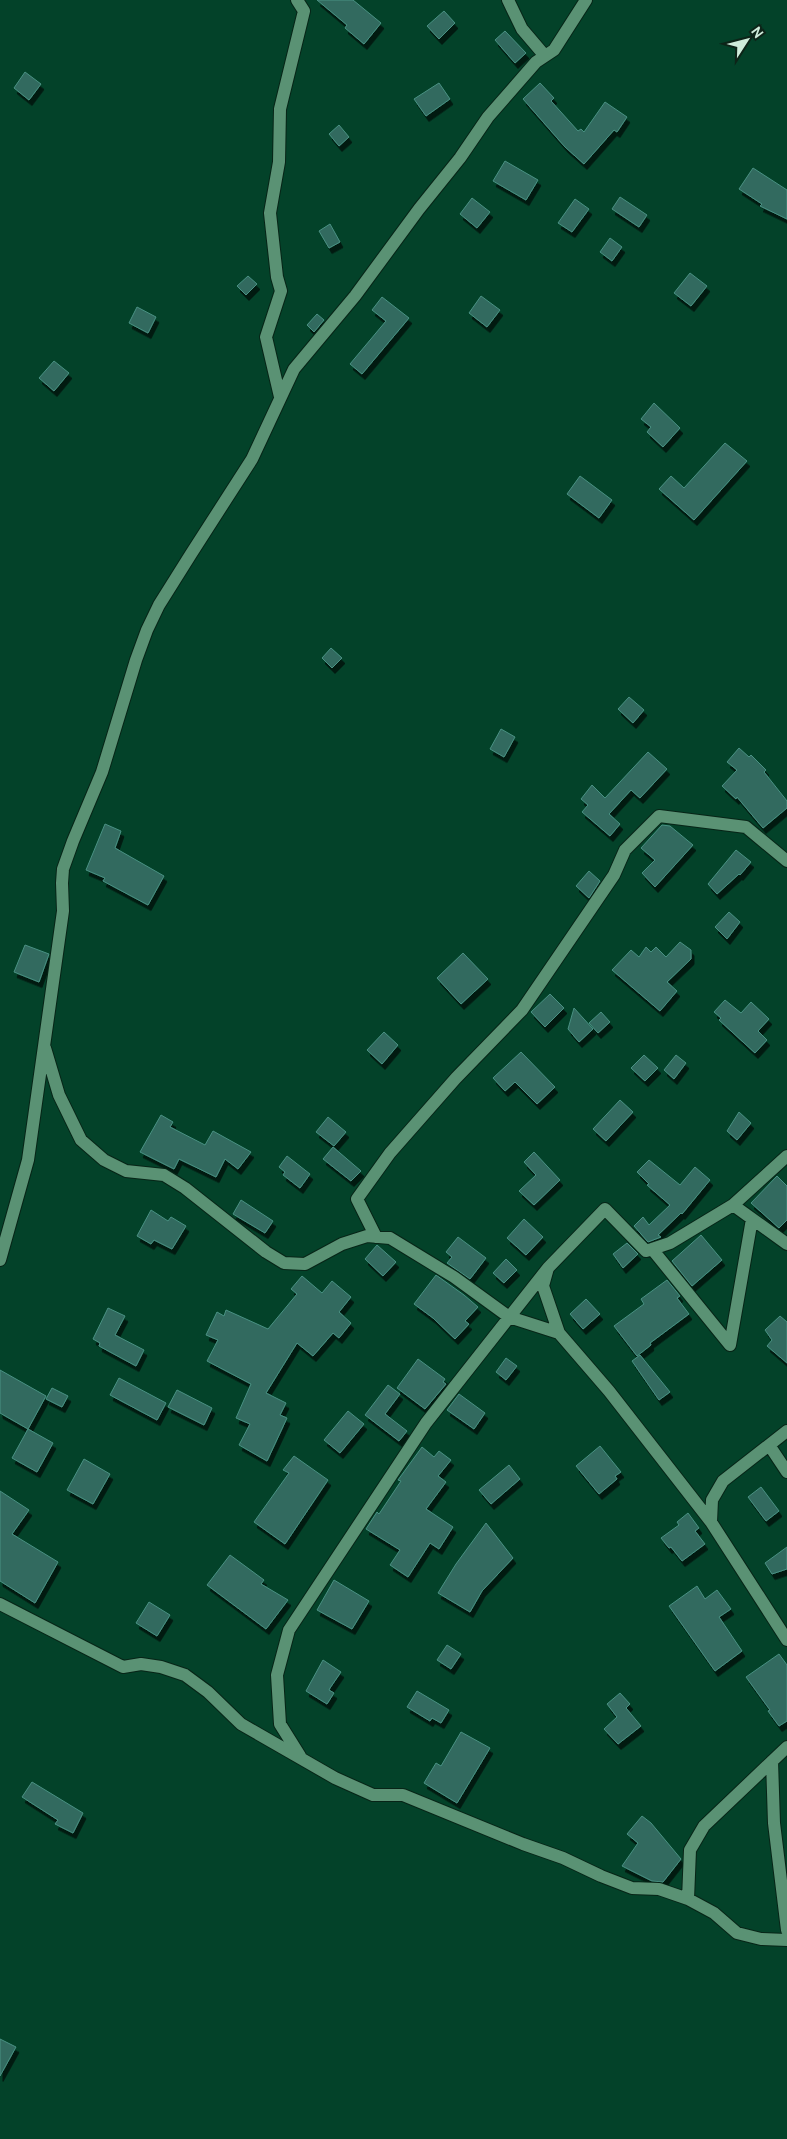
<svg xmlns="http://www.w3.org/2000/svg" width="787" height="2139" viewBox="0 0 787 2139" font-family="Cabin,sans-serif">
<style>
.building{fill:#316a5f;stroke:#4a9183;filter:url(#shadow)}
.lines{fill:none;stroke-linecap:round;stroke-linejoin:round}
.minor-casing{stroke:#072517;stroke-width:14}
.minor{stroke:#5a9274;stroke-width:12}
</style>
<defs>
<filter id="shadow"><feDropShadow dx="3" dy="5.5" stdDeviation="0" flood-color="#0009"/></filter>
</defs>
<rect width="100%" height="100%" fill="#034229"/>
<!-- building -->
<path class="building" d="M317 0H353L381 23 364 44 345 28 347 25Z
M444 11 455 23 439 39 427 26Z
M505 31 526 53 515 63 495 40Z
M25 72 41 84 29 100 14 88Z
M439 83 450 99 426 116 414 99Z
M540 83 554 98 551 101 578 131 581 129 584 132 605 102 627 117 617 132 614 130 584 164 565 147 523 99Z
M339 125 349 137 339 146 329 134Z
M505 161 538 180 526 200 493 181Z
M753 168 787 190V219L760 206 762 204 739 189Z
M620 197 647 215 639 227 612 209Z
M472 198 490 212 477 228 460 214Z
M575 199 589 209 572 232 558 223Z
M330 224 340 242 329 248 319 231Z
M610 238 622 247 612 261 600 252Z
M690 273 707 286 691 306 674 293Z
M248 276 257 284 246 295 237 286Z
M481 296 500 310 487 327 469 313Z
M382 297 409 318 362 374 350 364 386 321 372 310Z
M137 307 156 317 148 333 129 323Z
M317 314 324 320 314 332 307 325Z
M54 361 69 373 54 391 39 378Z
M654 403 680 428 663 447 647 432 651 427 641 419Z
M725 443 747 461 694 520 659 489 671 476 684 488Z
M580 476 612 500 599 518 567 494Z
M331 648 342 658 332 668 322 658Z
M629 697 644 710 633 723 618 709Z
M501 729 515 737 504 757 490 749Z
M739 748 749 757 751 755 766 770 764 772 787 801V808L763 828 737 797 736 799 722 786 737 770 727 762Z
M648 752 667 769 640 798 631 790 609 814 620 824 610 836 582 812 588 805 581 799 592 785 605 798Z
M105 824 121 831 115 848 164 876 148 905 103 881 105 878 86 870Z
M662 825 670 826 693 845 655 887 642 873 655 860 641 848Z
M736 850 751 862 740 875 739 874 717 894 708 884Z
M589 871 600 881 589 898 576 886Z
M729 912 740 922 727 939 715 927Z
M680 942 691 950V959L667 982 677 991 660 1011 612 970 631 950 639 957 646 947 651 952 656 947 666 957Z
M25 945 49 954 39 982 14 972Z
M463 953 488 979 461 1004 437 978Z
M550 994 564 1008 545 1027 531 1012Z
M725 1000 741 1013 751 1002 769 1019 758 1031 767 1040 755 1053 719 1020 721 1018 714 1012Z
M574 1008 593 1029 579 1042 568 1029Z
M601 1012 610 1022 598 1033 589 1023Z
M384 1032 398 1045 382 1064 367 1050Z
M521 1052 555 1087 537 1104 515 1082 505 1091 493 1078Z
M644 1055 658 1068 645 1081 631 1068Z
M676 1055 686 1063 674 1079 664 1070Z
M620 1100 633 1112 606 1141 593 1129Z
M739 1112 751 1123 737 1140 727 1131Z
M161 1115 173 1122 170 1127 205 1145 213 1131 251 1152 238 1169 225 1159 216 1177 179 1159 174 1169 140 1152Z
M328 1117 346 1132 334 1146 316 1132Z
M333 1147 361 1171 351 1181 323 1159Z
M534 1152 560 1180 534 1205 519 1191 536 1175 524 1162Z
M287 1156 310 1174 300 1188 283 1175 285 1172 279 1167Z
M649 1160 680 1185 695 1167 710 1180 682 1214 681 1213 658 1235 661 1237 648 1242 634 1226 643 1217 649 1225 670 1205 647 1185 649 1184 637 1172Z
M777 1176 787 1186V1220L779 1228 751 1203Z
M241 1200 273 1221 265 1233 233 1214Z
M151 1210 168 1221 171 1217 186 1226 172 1249 154 1240 151 1244 137 1236Z
M524 1219 543 1237 526 1255 507 1238Z
M701 1235 722 1260 692 1286 672 1261Z
M458 1237 486 1258 470 1279 447 1263 452 1257 446 1252Z
M627 1243 638 1254 623 1268 613 1254Z
M377 1245 396 1262 383 1276 365 1259Z
M506 1259 517 1270 504 1283 493 1273Z
M436 1275 464 1295 478 1307 465 1321 469 1324 455 1339 433 1318 414 1304Z
M302 1276 322 1293 332 1281 351 1297 339 1312 351 1323 339 1338 333 1333 313 1356 297 1343 266 1393 286 1403 280 1415 287 1418 267 1461 239 1445 250 1424 236 1418 251 1384 207 1361 218 1340 206 1335 217 1312 224 1316 226 1310 268 1329 297 1294 291 1289Z
M667 1280 680 1296 677 1298 689 1314 650 1343 651 1345 637 1356 614 1326 644 1304 641 1299Z
M586 1299 600 1314 583 1329 570 1314Z
M108 1308 125 1316 115 1335 144 1350 136 1366 99 1346 100 1343 93 1339Z
M780 1316 787 1322V1363L767 1346 772 1340 765 1330Z
M640 1355 670 1392 659 1400 632 1361Z
M506 1358 517 1366 506 1380 496 1372Z
M418 1359 445 1379 443 1382 446 1384 425 1409 397 1388Z
M0 1370 46 1396 28 1429 0 1413Z
M119 1378 166 1403 157 1420 110 1395Z
M388 1385 400 1394 385 1414 407 1431 399 1441 365 1415Z
M52 1388 68 1396 62 1407 46 1399Z
M177 1390 212 1408 204 1425 168 1407Z
M459 1394 485 1413 474 1429 447 1410Z
M348 1411 364 1424 340 1453 324 1440Z
M28 1429 53 1443 37 1472 12 1458Z
M600 1446 621 1472 615 1476 617 1479 599 1494 576 1466Z
M422 1447 434 1457 439 1451 451 1460 438 1476 446 1482 426 1509 453 1527 439 1549 430 1543 408 1577 390 1565 400 1550 366 1529 377 1512 379 1514 401 1481 398 1480Z
M294 1456 328 1480 285 1544 254 1522 289 1473 283 1470Z
M84 1459 110 1474 93 1504 67 1490Z
M509 1465 520 1479 491 1504 479 1490Z
M761 1487 779 1511 766 1521 748 1497Z
M0 1491 29 1510 12 1534 58 1562 35 1603 0 1581Z
M688 1513 699 1528 695 1531 705 1544 682 1561 671 1547 669 1548 661 1538 679 1525 677 1522Z
M486 1523 513 1558 482 1591 470 1612 438 1593 456 1564Z
M787 1547V1569L772 1574 765 1563Z
M230 1555 264 1580 261 1584 288 1600 266 1629 207 1585Z
M334 1580 369 1601 352 1629 317 1610Z
M697 1586 705 1599 717 1590 731 1609 719 1617 742 1651 715 1671 669 1606Z
M149 1602 170 1615 157 1636 136 1623Z
M447 1645 461 1654 451 1669 437 1660Z
M779 1654 787 1665V1721L779 1726 768 1711 770 1710 746 1677Z
M323 1660 341 1672 330 1688 329 1690 334 1693 327 1704 306 1691Z
M417 1691 449 1710 441 1723 432 1718 430 1721 407 1707Z
M620 1693 630 1704 626 1708 641 1726 618 1744 604 1729 617 1717 607 1704Z
M461 1732 490 1748 457 1803 424 1783 436 1763 441 1766Z
M32 1782 83 1813 73 1833 55 1824 58 1820 22 1797Z
M642 1816 651 1823 681 1859 663 1882 652 1881 622 1866 638 1843 627 1834Z
M0 2039 16 2047 0 2076Z"/>
<g class="lines">
<defs>
<path id="minor" d="M508 0 522 29 545 56
M280 397 266 337 281 291 277 277 270 213 279 162 280 109 304 11 297 0
M45 1048 59 1095 81 1140 104 1160 126 1171 164 1175 185 1188 266 1252 284 1263 305 1264 342 1244 367 1236 390 1238 454 1277 509 1317 559 1333 609 1391 711 1522
M787 1156 733 1205 787 1244
M376 1237 357 1199 390 1153 456 1078 522 1010 614 875 625 850 659 816 746 827 787 861
M652 1249 730 1345 752 1219
M0 1260 28 1160 63 911 62 883 63 869 73 841 102 772 136 660 147 630 159 605 191 554 252 459 294 369 355 296 419 209 460 158 488 117 536 62 554 50 586 0
M559 1333 543 1286 548 1268 605 1209 646 1251 670 1243 733 1205
M787 1431 723 1481 712 1500 711 1522 787 1640
M769 1445 787 1472
M0 1604 123 1667 141 1664 161 1667 185 1675 208 1692 241 1724 335 1778 373 1795H403L523 1844 563 1858 601 1876 632 1888 659 1889 688 1899 714 1913 737 1933 761 1939 787 1940
M300 1756 280 1724 277 1675 289 1630 426 1423 548 1268
M772 1761 774 1823 787 1930
M688 1899 690 1850 704 1826 787 1747"/>
</defs>
<!-- minor casing -->
<use href="#minor" class="minor-casing"/>
<!-- minor -->
<use href="#minor" class="minor"/>
</g>
<!-- north arrow -->
<g transform="translate(747 40) rotate(54)" stroke="#0d2418" stroke-width="4" paint-order="stroke">
<path d="M0-4L9 19L0 12L-9 19Z" fill="#cfecdb"/>
<text y="-8" font-size="14" font-weight="bold" text-anchor="middle" fill="#cfecdb">N</text>
</g>
</svg>
